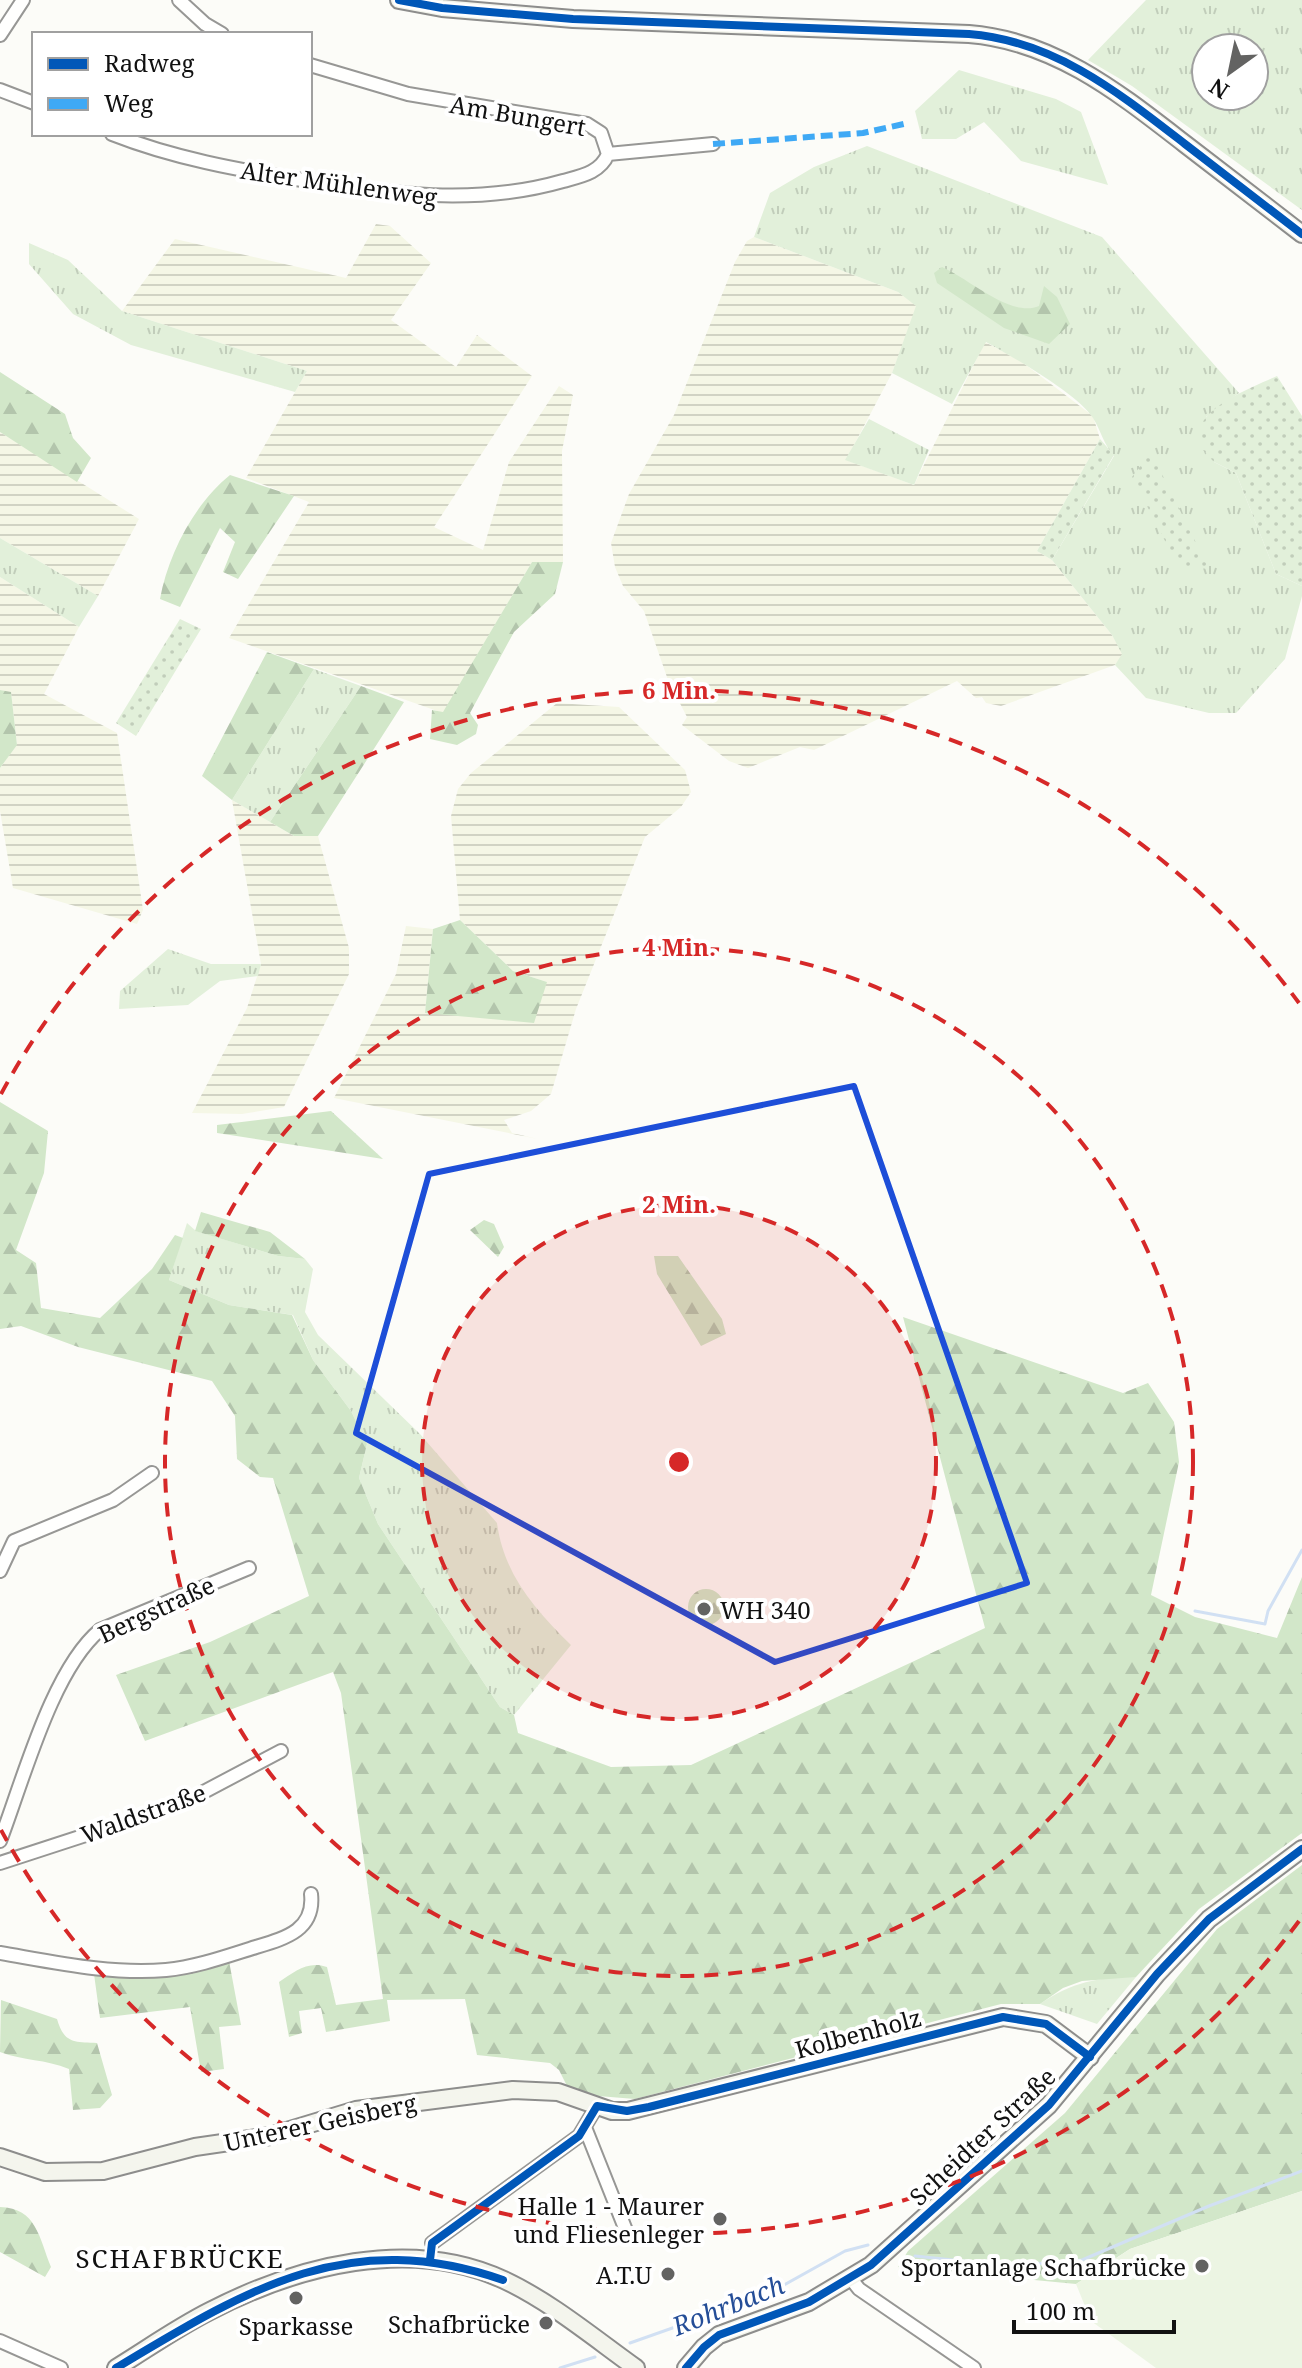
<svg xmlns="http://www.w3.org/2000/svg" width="1302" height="2368" viewBox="0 0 1302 2368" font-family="'Noto Serif',serif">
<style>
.farmland{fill:url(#farmland-rules)}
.grass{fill:url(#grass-tufts);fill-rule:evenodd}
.forest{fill:url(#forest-firs)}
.garden{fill:url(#garden-dots)}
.pitch{fill:#ecf5e3}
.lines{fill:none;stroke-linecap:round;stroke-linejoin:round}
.stream{stroke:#d1e0f3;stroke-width:3}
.street-casing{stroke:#979795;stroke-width:16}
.secondary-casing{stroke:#8d8d8c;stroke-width:20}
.street{stroke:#fffffe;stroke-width:12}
.secondary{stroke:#f4f5ed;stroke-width:16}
.quiet{stroke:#3fa9f5;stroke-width:6;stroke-dasharray:12 6;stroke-linecap:butt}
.cycleway-casing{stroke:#fff;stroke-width:13}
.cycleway{stroke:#0057b8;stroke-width:8}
.marked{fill:none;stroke:#1d4ed8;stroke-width:6;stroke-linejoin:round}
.ring{fill:none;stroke:#d62828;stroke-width:4;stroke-dasharray:14 10}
.poi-dot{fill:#636362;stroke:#fff;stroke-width:3}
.labels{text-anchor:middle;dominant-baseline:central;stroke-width:8;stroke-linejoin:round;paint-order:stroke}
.street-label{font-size:24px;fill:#111;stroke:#fff}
.poi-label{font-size:24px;fill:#111;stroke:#fff;text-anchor:end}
.neighbourhood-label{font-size:26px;letter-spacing:2px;fill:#111;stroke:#fff}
.water-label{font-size:26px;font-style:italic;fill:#254e98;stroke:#fff}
.centre{fill:#d62828;stroke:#fff;stroke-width:4}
.ring-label{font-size:24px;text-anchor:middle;font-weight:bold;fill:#d62828;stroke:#fff;stroke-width:8;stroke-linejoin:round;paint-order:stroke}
</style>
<defs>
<pattern id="farmland-rules" width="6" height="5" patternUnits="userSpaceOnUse" patternTransform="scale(2)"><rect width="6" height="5" fill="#f5f7e6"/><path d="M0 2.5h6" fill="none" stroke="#d1d3c4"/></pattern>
<pattern id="grass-tufts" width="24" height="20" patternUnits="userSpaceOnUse" patternTransform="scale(2)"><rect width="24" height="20" fill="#e2f0da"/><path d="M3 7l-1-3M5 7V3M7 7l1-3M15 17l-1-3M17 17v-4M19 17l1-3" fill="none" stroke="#c1cdba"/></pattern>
<pattern id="forest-firs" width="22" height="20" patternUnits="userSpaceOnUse" patternTransform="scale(2)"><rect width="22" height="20" fill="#d2e7c9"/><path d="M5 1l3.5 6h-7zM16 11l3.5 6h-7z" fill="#b3c5ac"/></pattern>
<pattern id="garden-dots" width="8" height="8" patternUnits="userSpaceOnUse" patternTransform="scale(2)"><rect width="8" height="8" fill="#e2f0da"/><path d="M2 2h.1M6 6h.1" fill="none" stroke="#c1cdba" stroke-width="1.8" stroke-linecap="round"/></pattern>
</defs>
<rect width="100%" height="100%" fill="#fcfcf8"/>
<!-- farmland -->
<path class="farmland" d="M376 224 390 226 431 263 391 320 456 367 477 335 532 376 434 527 483 550 509 462 559 386 573 395 562 451 563 562H532L443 713 229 638 309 502 246 478 307 371 122 311 175 239 346 278Z
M754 237 898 292 917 306 892 373 846 460 914 485 985 342 1022 362 1093 416 1100 439 1037 551 1052 560 1112 635 1123 654 1115 665 1001 706 986 703 982 697 976 698 957 681 814 750 800 747 748 768 729 761 682 725 687 717 668 680 644 611 623 586 615 567 611 543 629 494 674 415 735 262 747 241Z
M0 432 139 519 98 596 0 538Z
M0 577 79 627 44 694 117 733 143 910 137 924 13 888 0 811V768L17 744 11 693 0 690Z
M557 703 619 707 685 770 691 792 681 807 645 837 576 1009 551 1094 531 1111 504 1120 512 1133 538 1139 334 1098 396 974 406 926 433 929 425 1013 547 982 513 971 460 920 451 816 458 789 471 773Z
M232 800 294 836H318L349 948V974L284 1107 242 1114 192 1113 247 1008 261 964Z"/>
<!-- grass -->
<path class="grass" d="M1146 0H1302V210L1132 86 1088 60ZM1206 48H1254V96H1206Z
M959 70 1056 99 1081 112 1108 185 1021 161 984 122 956 139H922L915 111Z
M867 146 1102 237 1239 393 1206 417 1214 462 1236 473 1276 574 1302 586V596L1285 659 1236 713H1209L1146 698 1115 665 1122 654 1112 635 1052 560 1114 456C1103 443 1101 431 1093 418 1078 394 1011 356 986 342L952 404 892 373 916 306 898 292 754 237 770 193 814 167Z
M29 243 68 260 122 311 307 371 295 392 131 345 73 314 29 264Z
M869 419 929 450 914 485 845 460Z
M0 538 98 596 79 627 0 577Z
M314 669 361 686 270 822 232 800Z
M168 949 211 964H261L258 976 220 981 188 1005 119 1009 120 991Z
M187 1223 196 1231 278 1256 305 1259 313 1269 305 1312 318 1335 420 1434 497 1523C504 1575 535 1609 571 1645L514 1715 500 1707 378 1524 359 1478 367 1444 351 1411 313 1360 293 1315 229 1305 169 1280Z
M1136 1977 1097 2024 1040 2004C1072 1982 1098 1977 1136 1977Z"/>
<!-- forest -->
<path class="forest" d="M942 267C970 279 1010 318 1039 306L1044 286 1057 297 1070 324 1049 344 1004 328 937 283 934 273Z
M0 372 65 414 73 438 91 458 77 482 0 432Z
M230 475 294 496 238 579 223 572 235 542 220 528 180 607 160 599C168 554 195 503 230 475Z
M532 562H563L555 594 514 632 470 713 478 725 476 734 457 745 430 739 432 710 443 712Z
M267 652 314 669 232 800 202 776Z
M361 686 404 702 318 836H294L270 822Z
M0 690 11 692 17 745 0 768Z
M460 920 513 971 547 982 534 1023 425 1013 433 929Z
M0 1102 48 1131 44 1173 16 1250 36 1263 41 1308 100 1318 152 1269 175 1235 183 1238 169 1280 229 1305 292 1315 313 1360 351 1411 367 1444 359 1478 378 1524 500 1707 514 1715 518 1733 611 1767 691 1765 985 1628 903 1317 1123 1393 1148 1383 1174 1422 1179 1462 1151 1595 1195 1617 1277 1638 1302 1577V1833L1199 1909 1136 1977 1082 1981 1063 1988 1040 2004H1001L635 2099 598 2096 567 2086 559 2070 550 2063 477 2055 465 1999 387 2000 390 2021 326 2032 321 2008 299 2011 302 2033 289 2037 279 1982C294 1972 308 1960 327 1967L336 2005 383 1999 341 1693 333 1672 145 1741 116 1675 210 1642 309 1596 273 1478 260 1477 237 1459 235 1416 212 1381 78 1347 21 1326 0 1329Z
M331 1111 383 1159 217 1133V1125Z
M201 1212 270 1232 305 1259 278 1256 195 1231Z
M484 1220 494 1224 504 1247 498 1257 470 1230Z
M654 1256H678L722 1319 726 1334 701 1346 657 1274Z
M688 1607a18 18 0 1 1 36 0a18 18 0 1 1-36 0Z
M1302 1865V2191L1130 2249 1076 2284 898 2267 908 2251 1065 2113 1217 1929Z
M229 1961 241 2025 219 2027 224 2069 201 2072 190 2007 100 2018 94 1974C142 1978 182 1973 229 1961Z
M1 2000 57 2019C64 2043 73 2042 97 2043L112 2095 100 2108 73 2110 69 2069C45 2059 24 2061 0 2052Z
M0 2207C37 2208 39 2238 51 2267L45 2277 0 2252Z"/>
<!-- garden -->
<path class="garden" d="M1277 376 1302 416V586L1276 574 1236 473 1214 462 1201 448C1200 443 1199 435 1200 429 1205 405 1257 385 1277 376Z
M1100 439 1114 455 1052 560 1037 551Z
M1151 452 1209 569 1178 566 1132 477Z
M180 619 201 629 136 736 116 723Z"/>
<!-- pitch -->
<path class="pitch" d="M1302 2191V2368H1156L1091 2321 1076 2284 1130 2249Z"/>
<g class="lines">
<!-- stream -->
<path class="stream" d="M1195 1611 1265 1624 1268 1611 1302 1550
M915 2256 1010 2266 1082 2260 1209 2206 1302 2171
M630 2343 766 2295 845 2251 868 2245
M560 2368 595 2357"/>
<defs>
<path id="street" d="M179 0 205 24 222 34
M0 35 23 0
M310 65 408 94 587 124 601 133 608 154
M0 90 34 103
M112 134C173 158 238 170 302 180 390 194 476 206 563 181 581 176 600 173 608 154
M608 154 713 144
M0 1571 14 1541 113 1500 152 1473
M0 1841C23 1781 52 1670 100 1630L249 1568
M0 1863 181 1804 281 1751
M0 1953C53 1962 112 1975 166 1970 197 1967 227 1956 256 1947 286 1938 315 1930 311 1894
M586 2130 627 2233
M432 2243 579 2136 597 2106
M851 2279 859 2289 974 2368
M0 2341 61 2368"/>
<path id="secondary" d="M399 0 442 8 573 19 969 34C1055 41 1119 93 1185 144 1224 174 1263 204 1302 234
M0 2157 45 2172 103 2171 195 2147 270 2136 356 2110 513 2090 558 2092 612 2111H628L1003 2017 1046 2024 1090 2057
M116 2368C147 2349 178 2327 210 2311 297 2266 410 2236 504 2280 551 2302 594 2338 636 2368
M686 2368 704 2347 719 2335 809 2302 871 2265 1049 2105 1157 1974 1209 1919 1302 1849"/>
</defs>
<!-- street casing -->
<use href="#street" class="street-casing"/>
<!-- secondary casing -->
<use href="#secondary" class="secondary-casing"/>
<!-- street -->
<use href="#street" class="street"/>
<!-- secondary -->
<use href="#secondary" class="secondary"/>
<!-- quiet -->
<path class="quiet" d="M713 144 863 133 908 123"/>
<defs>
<path id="cycleway" d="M399 0 442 8 573 19 969 34C1055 41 1119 93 1185 144 1224 174 1263 204 1302 234
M430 2260 432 2243 579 2136 597 2106 627 2111 649 2107 1003 2017 1046 2024 1090 2057
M116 2368C246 2290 348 2226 503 2280
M686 2368 704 2347 719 2335 809 2302 871 2265 1049 2105 1157 1974 1209 1919 1302 1849"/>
</defs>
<!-- cycleway casing -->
<use href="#cycleway" class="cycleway-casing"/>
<!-- cycleway -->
<use href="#cycleway" class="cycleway"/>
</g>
<!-- marked area -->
<path class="marked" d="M854 1086 1027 1583 775 1662 356 1433 429 1174Z"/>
<!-- distance rings -->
<circle cx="679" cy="1462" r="257" fill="#d62828" fill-opacity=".12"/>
<g class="ring">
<circle cx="679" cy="1462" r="257"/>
<circle cx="679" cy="1462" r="514"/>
<path d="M1299 1921A771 771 0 0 1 1 1830M1 1094A771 771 0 0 1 1299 1003"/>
</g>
<!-- markers -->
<g class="poi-dot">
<circle cx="704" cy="1609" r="8"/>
<circle cx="720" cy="2219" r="8"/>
<circle cx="1202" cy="2266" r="8"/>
<circle cx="668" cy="2274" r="8"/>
<circle cx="296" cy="2298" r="8"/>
<circle cx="546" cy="2323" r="8"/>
</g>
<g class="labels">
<!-- street labels -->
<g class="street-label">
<text transform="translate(518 115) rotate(10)">Am Bungert</text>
<text transform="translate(339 183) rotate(8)">Alter Mühlenweg</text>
<text transform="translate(156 1609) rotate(-25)">Bergstraße</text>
<text transform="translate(143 1813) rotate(-20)">Waldstraße</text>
<text transform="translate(858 2033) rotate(-15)">Kolbenholz</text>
<text transform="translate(320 2122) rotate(-12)">Unterer Geisberg</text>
<text transform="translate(982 2136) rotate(-43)">Scheidter Straße</text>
</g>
<!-- poi labels -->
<g class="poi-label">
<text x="720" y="1609" text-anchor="start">WH 340</text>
<text x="704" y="2205">Halle 1 - Maurer<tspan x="704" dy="28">und Fliesenleger</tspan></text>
<text x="1186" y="2266">Sportanlage Schafbrücke</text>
<text x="652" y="2274">A.T.U</text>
<text x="530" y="2323">Schafbrücke</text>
<text x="296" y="2325" text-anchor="middle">Sparkasse</text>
</g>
<!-- neighbourhood labels -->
<g class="neighbourhood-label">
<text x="180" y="2258">SCHAFBRÜCKE</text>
</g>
<!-- water labels -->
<g class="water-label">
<text transform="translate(728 2305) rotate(-22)">Rohrbach</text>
</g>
</g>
<circle cx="679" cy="1462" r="12" class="centre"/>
<g class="ring-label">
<text x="679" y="699">6 Min.</text>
<text x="679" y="956">4 Min.</text>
<text x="679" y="1213">2 Min.</text>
</g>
<!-- legend -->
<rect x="32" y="32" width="280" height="104" fill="#ffffff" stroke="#a0a0a0" stroke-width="2"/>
<rect x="48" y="58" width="40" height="12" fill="#0057b8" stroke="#a0a0a0" stroke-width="2"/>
<text x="104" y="72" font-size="24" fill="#111111">Radweg</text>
<rect x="48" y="98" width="40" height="12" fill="#3fa9f5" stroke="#a0a0a0" stroke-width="2"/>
<text x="104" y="112" font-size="24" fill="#111111">Weg</text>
<!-- north arrow -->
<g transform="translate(1230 72) rotate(213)"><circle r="38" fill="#ffffff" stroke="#a0a0a0" stroke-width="2"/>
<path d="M0-6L14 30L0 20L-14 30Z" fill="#636362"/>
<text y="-12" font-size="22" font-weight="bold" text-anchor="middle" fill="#111111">N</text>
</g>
<!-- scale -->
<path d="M1014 2320v12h160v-12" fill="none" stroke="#111111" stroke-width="4"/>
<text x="1026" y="2320" font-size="24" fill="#111111" stroke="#ffffff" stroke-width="6" paint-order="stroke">100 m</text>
</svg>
